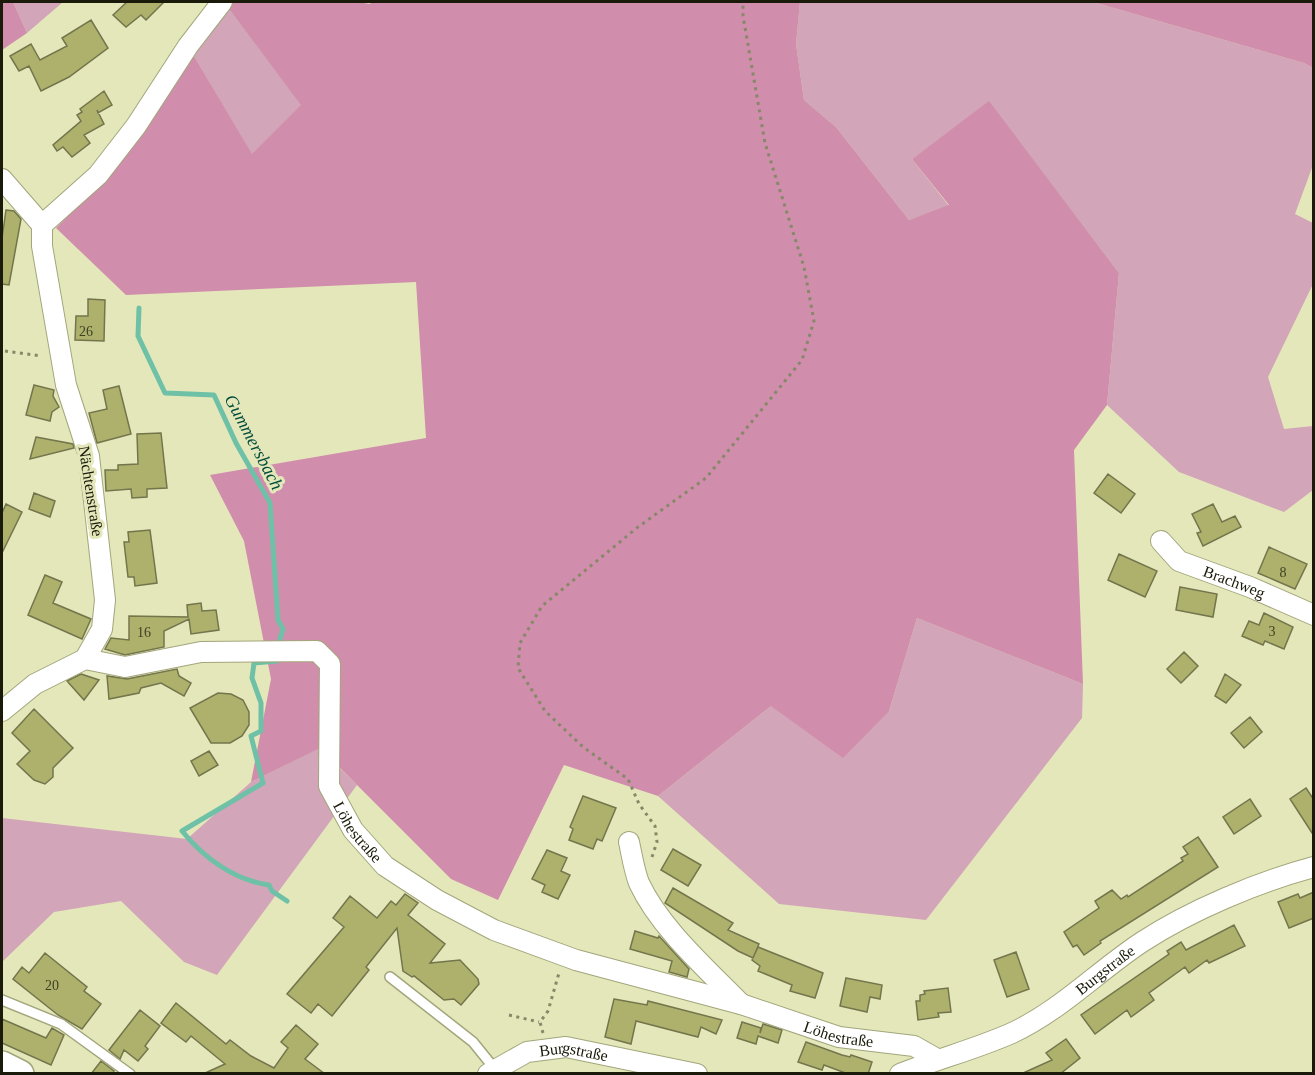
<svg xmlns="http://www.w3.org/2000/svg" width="1315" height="1075" viewBox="0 0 1315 1075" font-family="'Times New Roman',serif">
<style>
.green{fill:#d2a5b8}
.forest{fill:#d08dac}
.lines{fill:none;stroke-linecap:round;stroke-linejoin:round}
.stream{stroke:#6ec1a6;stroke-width:5}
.building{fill:#adb16c;stroke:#73754c;stroke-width:1.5}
.lane-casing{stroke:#a3a67b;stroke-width:12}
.street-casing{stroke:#a3a67b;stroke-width:22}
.secondary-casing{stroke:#a3a67b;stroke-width:30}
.path{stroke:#868868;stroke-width:3;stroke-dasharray:3 4.5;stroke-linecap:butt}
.lane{stroke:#fff;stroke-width:9}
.street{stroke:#fff;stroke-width:20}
.secondary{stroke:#fff;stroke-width:27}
.labels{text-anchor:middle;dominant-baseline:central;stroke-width:6;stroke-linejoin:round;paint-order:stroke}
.number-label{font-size:14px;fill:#3e4022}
.street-label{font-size:16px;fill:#191a09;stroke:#e4e7ba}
.water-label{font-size:18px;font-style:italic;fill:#014c3b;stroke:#e4e7ba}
</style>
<rect width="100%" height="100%" fill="#e4e7ba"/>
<!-- green -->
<path class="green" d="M13 2H63L27 33Z
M800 2H1093L1304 63 1313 68V165L1295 214 1313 223V284L1268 377 1284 429 1313 426V490L1284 512 1179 472 1107 405 1119 273 989 102 912 159 949 206 909 220 836 127 804 100 796 44Z
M229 9 302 105 252 155 194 56Z
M917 618 1083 684 1082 718 926 920 779 904 658 796 771 706 889 711Z
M319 748 357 785 217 975 184 962 121 901 54 912 2 962V818L187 839 251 782Z"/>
<!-- forest -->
<path class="forest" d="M2 2H13L27 33 2 50Z
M234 2H358L370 4 371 2H800L796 44 804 100 836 127 909 220 949 205 912 159 989 101 1119 273 1107 405 1074 450 1083 684 917 618 889 711 843 758 771 706 658 796 564 765 498 900 451 879 320 748 251 782 271 679 244 541 210 475 426 438 416 282 126 295 56 228 102 181 194 56 252 154 301 105 229 9Z
M1093 2H1313V68L1304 63Z"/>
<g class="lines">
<!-- stream -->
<path class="stream" d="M139 308 138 336 165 393 214 395 236 443 270 503 278 620 283 629 280 639
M281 658 277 661 254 663 252 678 261 703V731L251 736 263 783 182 831C204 858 234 880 269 885L272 891 287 901"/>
</g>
<!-- building -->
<path class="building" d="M127 2H164L146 20 141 15 126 27 113 15Z
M91 20 108 48 69 77 41 91 29 66 19 71 10 56 31 44 40 60 67 46 62 38Z
M104 91 112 105 98 113 97 110 104 124 84 135 90 143 72 157 63 147 57 151 53 145 81 121 77 115 82 112 80 109Z
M6 210 14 211 21 219 9 285 2 284V238Z
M88 299 105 300 104 341 75 340 76 316H88Z
M34 385 54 390 53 396 59 407 52 412 50 421 26 415Z
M119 386 131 434 97 443 89 413 107 409 103 390Z
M161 433 167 488 147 489V497L132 498 131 489 106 491 105 470H118V465L138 464 137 434Z
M36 437 73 444 74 448 30 459Z
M1108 474 1135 494 1121 513 1094 493Z
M34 493 55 501 50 517 29 509Z
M6 504 22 512 2 553V513Z
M1213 504 1222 522 1235 516 1241 527 1203 546 1197 533 1201 532 1192 514Z
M150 530 157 583 135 586 134 577H128L124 542H129L128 532Z
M1269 547 1307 564 1295 589 1258 573Z
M1119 554 1157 571 1145 597 1108 580Z
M45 575 62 582 53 603 91 619 82 639 28 615Z
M1180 587 1217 594 1213 617 1176 610Z
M201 603 202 611 216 610 219 630 191 634 189 619 164 631V647L125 655 105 649 111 638 129 640V616L188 617 187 605Z
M1264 613 1293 627 1284 649 1265 641 1263 645 1242 636 1249 621 1259 625Z
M1184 652 1198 666 1181 683 1167 669Z
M177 669 179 676 191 683 184 696 161 683 141 688 139 693 109 699 107 676 127 679Z
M81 674 99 680 84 700 67 681Z
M1225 674 1241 685 1226 703 1215 696Z
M218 693 231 694 243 700 249 712V725L242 736 230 743H211L190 708Z
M34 709 73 748 53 768V777L45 784 34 780 17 764 30 751 12 733Z
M1250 717 1262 732 1244 748 1231 733Z
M209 751 218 765 199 776 191 761Z
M1306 788 1314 800V836L1290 799Z
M583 796 616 808 602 841 597 839 593 849 569 840 573 829 570 827Z
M1250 799 1261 816 1234 834 1223 817Z
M1198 837 1218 867 1100 941 1101 943 1084 955 1077 945 1073 947 1064 932 1099 908 1095 901 1112 890 1121 899 1127 895 1128 897 1183 861 1181 858 1188 854 1183 847Z
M673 849 701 865 688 886 661 870Z
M547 850 567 858 561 871 570 875 558 899 542 892 545 885 532 879Z
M673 888 733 923 728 930 759 944 753 958 738 951 665 903Z
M1314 892V918L1289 928 1278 902 1298 894 1300 898Z
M405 894 418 903 408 915 445 944 430 963 460 960 478 979 479 984 461 1005 454 999 444 1000 414 976 412 977 403 971 397 928 366 967 369 970 332 1016 318 1004 311 1013 287 994 344 927 333 918 350 896 377 918 391 901 396 905Z
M1234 925 1245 946 1209 963 1207 960 1189 973 1185 967 1149 993 1154 1000 1131 1017 1127 1010 1095 1034 1081 1015 1169 954 1167 951 1181 942 1186 950Z
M635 931 658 938 659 936 689 969 687 977 669 972 672 961 630 949Z
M758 947 823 973 815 998 790 991 792 985 758 971 760 966 752 960Z
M1016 952 1029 989 1007 997 994 960Z
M45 953 87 987 84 991 101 1004 82 1029 58 1015 13 979 22 967 29 973Z
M846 978 882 985 880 999 870 997 867 1012 840 1006Z
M948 988 951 1012 938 1013 939 1017 918 1020 916 1001H920V995L925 994 924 991Z
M614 999 647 1005 648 1001 722 1020 716 1034 701 1027 698 1037 636 1021 631 1044 605 1037Z
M176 1003 226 1044 230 1040 251 1056 274 1068 288 1048 281 1042 296 1025 318 1044 305 1059 325 1074H203L225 1064 191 1036 186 1042 161 1023Z
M140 1010 160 1026 145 1046 148 1049 138 1061 124 1050 120 1059 109 1050Z
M2 1019 46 1038 52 1028 64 1035 51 1065 2 1043Z
M742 1022 761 1028 760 1033 763 1024 782 1030 778 1043 758 1036 756 1044 737 1038Z
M1066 1039 1080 1058 1060 1074H1021L1052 1060 1046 1053Z
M806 1042 842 1055 850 1057 851 1055 872 1062 868 1074H848L824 1065 822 1070 798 1062Z
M101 1061 114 1071 113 1074H91Z"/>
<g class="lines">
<defs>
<path id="lane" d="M390 977 473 1042 494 1068
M2 1000 61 1024 130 1074"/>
<g id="street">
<path d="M2 179 42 225"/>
<path id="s1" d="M1161 541 1179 561 1250 587 1314 615"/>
<path id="s2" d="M85 659 125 667 201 652 317 651 330 664 329 786 353 830 385 866 437 900 494 930 576 960 741 1004 839 1037 914 1046 937 1059"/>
<path d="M2 711 35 684 85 659 102 629 105 600 89 456 66 385 42 246V225L98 175 136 126 188 46 222 2"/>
<path d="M629 842C632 856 634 870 639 883 660 928 707 969 741 1004"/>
<path id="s3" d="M488 1074 527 1052 566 1047 697 1074"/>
<path id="s4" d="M900 1074C937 1059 976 1049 1012 1033 1061 1010 1098 971 1142 942 1191 910 1258 882 1314 867"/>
</g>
<path id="secondary" d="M2 1065 20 1074"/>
</defs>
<!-- lane casing -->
<use href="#lane" class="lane-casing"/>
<!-- street casing -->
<use href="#street" class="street-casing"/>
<!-- secondary casing -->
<use href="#secondary" class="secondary-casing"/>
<!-- path -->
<path class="path" d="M5 351 42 356
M652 857 657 842 655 826 639 804 628 779 583 747 545 711 518 668 520 643 542 606 638 527 706 478 802 360 814 321 804 267 765 143 743 16V2
M509 1015 539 1022
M543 1033 540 1022 548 1011 559 973"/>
<!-- lane -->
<use href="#lane" class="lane"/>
<!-- street -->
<use href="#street" class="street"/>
<!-- secondary -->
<use href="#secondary" class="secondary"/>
</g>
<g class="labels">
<!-- number labels -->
<g class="number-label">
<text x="86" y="331">26</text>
<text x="1283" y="572">8</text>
<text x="1272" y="631">3</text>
<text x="144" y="632">16</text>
<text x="52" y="985">20</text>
</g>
<!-- street labels -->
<g class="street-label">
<text transform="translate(91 491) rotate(81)">Nächtenstraße</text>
<text stroke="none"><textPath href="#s1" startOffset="86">Brachweg</textPath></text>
<text stroke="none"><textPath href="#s2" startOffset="429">Löhestraße</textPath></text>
<text stroke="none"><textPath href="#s4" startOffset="232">Burgstraße</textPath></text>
<text stroke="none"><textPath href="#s2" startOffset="960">Löhestraße</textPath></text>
<text stroke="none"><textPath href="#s3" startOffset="92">Burgstraße</textPath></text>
</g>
<!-- water labels -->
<g class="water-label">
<text transform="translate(254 442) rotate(62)">Gummersbach</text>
</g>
</g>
<!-- border -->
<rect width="1315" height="1075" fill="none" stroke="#191a09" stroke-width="6"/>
</svg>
